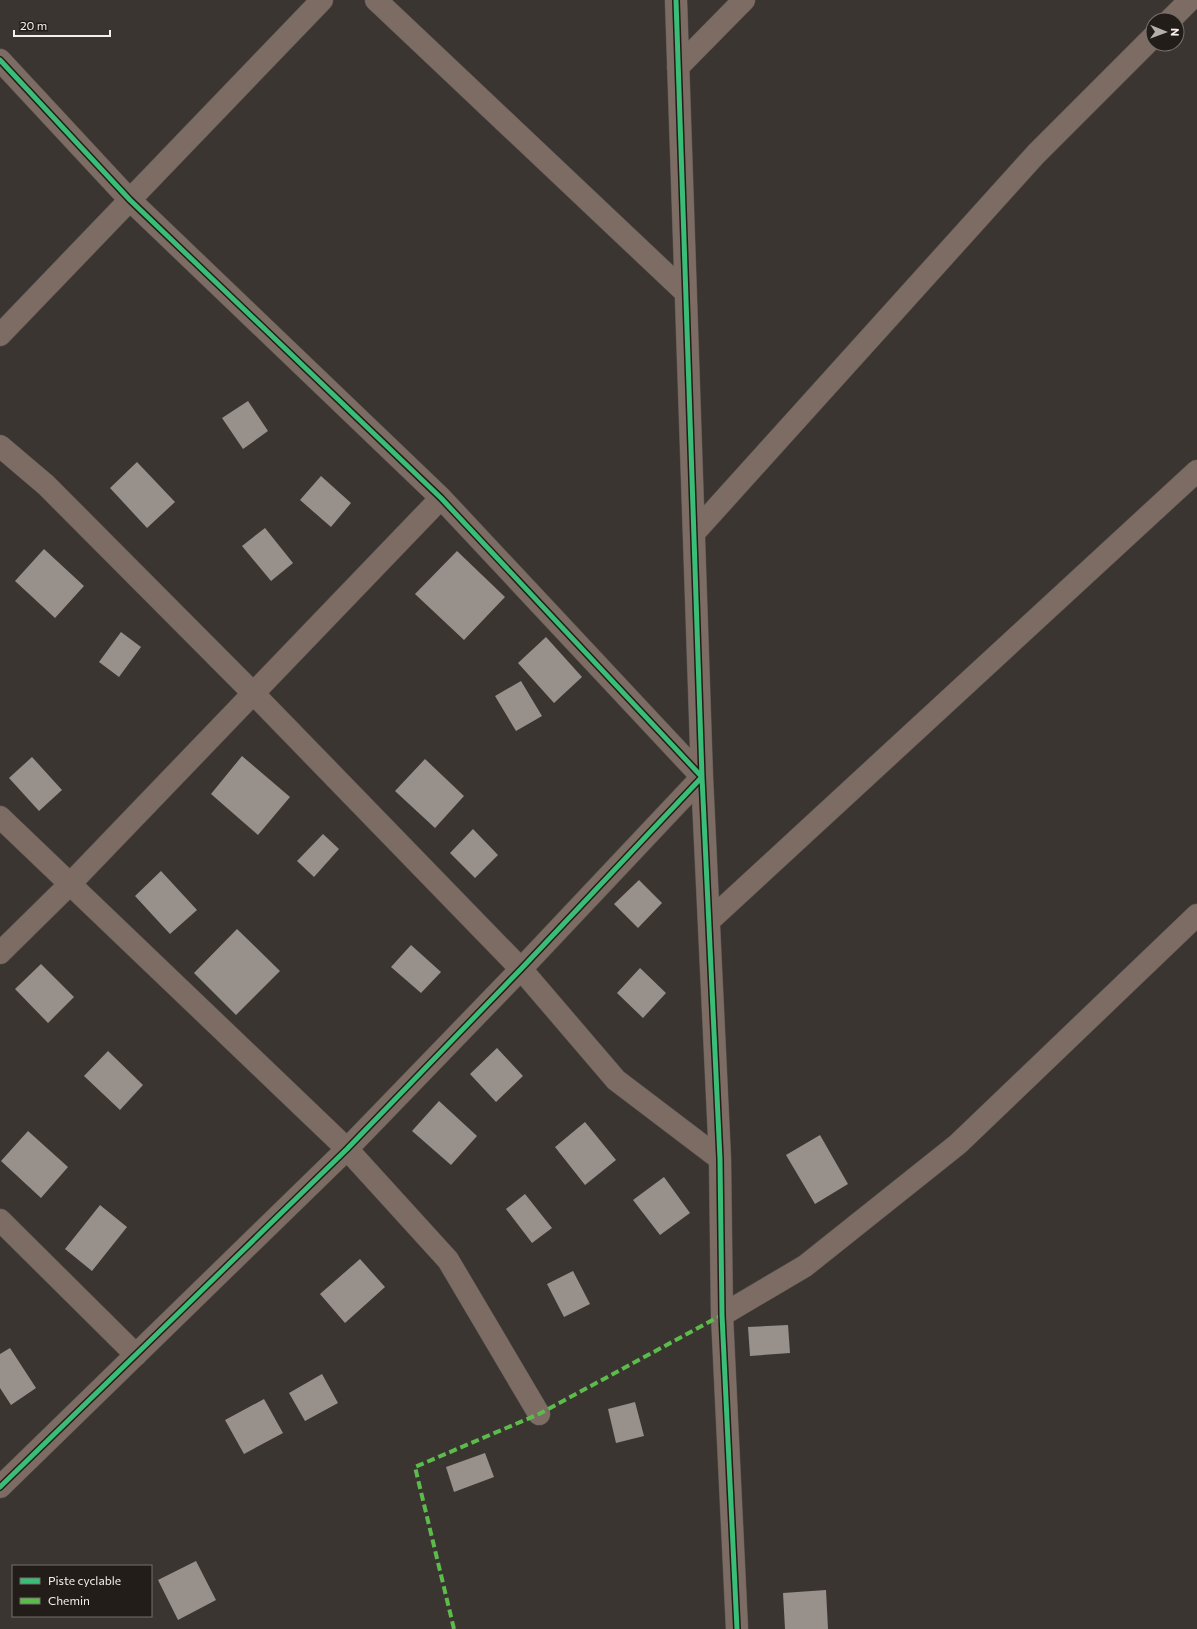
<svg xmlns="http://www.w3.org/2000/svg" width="1197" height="1629" viewBox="0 0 1197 1629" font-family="Commissioner,sans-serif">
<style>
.building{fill:#98908b}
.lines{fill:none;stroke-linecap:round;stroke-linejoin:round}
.minor-casing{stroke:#585350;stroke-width:23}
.minor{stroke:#7d6c64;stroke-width:22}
.quiet{stroke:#5cbc4b;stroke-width:4;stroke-dasharray:8 4;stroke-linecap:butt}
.cycleway-casing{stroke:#221d19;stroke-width:8}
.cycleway{stroke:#3abd76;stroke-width:5}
</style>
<rect width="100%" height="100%" fill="#3b3531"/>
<!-- building -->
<path class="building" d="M248 401 268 431 243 449 222 418Z
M137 462 175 502 147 528 110 488Z
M321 476 351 503 331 527 300 500Z
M265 528 293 563 271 581 242 546Z
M44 549 84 586 55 618 15 581Z
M457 551 505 597 464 640 415 594Z
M121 632 141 647 119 677 99 662Z
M546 637 582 677 554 703 518 663Z
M521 681 542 716 516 731 495 696Z
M242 756 290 797 258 835 211 794Z
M32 757 62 790 39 811 9 778Z
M425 759 464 796 435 828 395 791Z
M473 829 498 855 475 878 450 853Z
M323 834 339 849 314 877 297 861Z
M161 871 197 910 170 934 135 896Z
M639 880 662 903 638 928 614 904Z
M237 929 280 971 236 1015 194 973Z
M411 945 441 972 421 993 391 967Z
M41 964 74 997 48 1023 15 989Z
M640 968 666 993 643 1018 617 993Z
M497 1048 523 1076 496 1102 470 1074Z
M108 1051 143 1085 120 1110 84 1076Z
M439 1101 477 1136 451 1165 412 1131Z
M585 1122 616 1160 585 1185 555 1147Z
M28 1131 68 1167 41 1198 1 1161Z
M820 1135 848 1184 815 1204 786 1155Z
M664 1177 690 1213 660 1235 633 1200Z
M525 1194 552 1228 532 1243 506 1209Z
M100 1205 127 1227 92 1271 65 1249Z
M360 1259 385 1287 345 1323 320 1294Z
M573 1271 590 1304 564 1317 547 1284Z
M788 1325 790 1353 750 1356 748 1327Z
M10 1348 36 1388 11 1405 0 1388V1354Z
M322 1374 338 1403 305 1421 289 1393Z
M264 1399 283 1433 244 1454 225 1420Z
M635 1402 644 1436 616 1443 608 1409Z
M485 1453 494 1477 454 1492 446 1467Z
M196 1561 216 1600 178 1620 158 1580Z
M826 1590 828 1629H785L783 1593Z"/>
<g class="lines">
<defs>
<path id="minor" d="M376 0 685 292
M676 0 702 777 720 1159 722 1315 737 1629
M1170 20 1190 0
M0 60 130 200 441 498 702 777 521 969 347 1149 0 1487
M678 67 744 0
M0 335 322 0
M0 446 46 485 253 693 521 969 616 1080 720 1159
M694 533 1036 154 1153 37
M0 817 347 1149 448 1260 539 1414
M709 921 1197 471
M0 953 70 884 441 498
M0 1220 136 1355
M722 1315 805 1266 958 1144 1197 915"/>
</defs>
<!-- minor casing -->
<use href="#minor" class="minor-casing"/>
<!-- minor -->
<use href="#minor" class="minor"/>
<!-- quiet -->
<path class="quiet" d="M454 1629 415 1467 539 1414 722 1315"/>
<defs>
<path id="cycleway" d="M676 0 702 777 720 1159 722 1315 737 1629
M0 60 130 200 441 498 702 777 521 969 347 1149 0 1487"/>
</defs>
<!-- cycleway casing -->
<use href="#cycleway" class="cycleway-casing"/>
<!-- cycleway -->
<use href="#cycleway" class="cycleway"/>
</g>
<!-- legend -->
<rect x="12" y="1565" width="140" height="52" fill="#221d19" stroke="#77716d"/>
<rect x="20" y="1578" width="20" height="6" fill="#3abd76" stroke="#77716d"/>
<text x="48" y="1585" font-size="12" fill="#f7efeb">Piste cyclable</text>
<rect x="20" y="1598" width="20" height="6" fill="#5cbc4b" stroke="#77716d"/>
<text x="48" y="1605" font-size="12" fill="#f7efeb">Chemin</text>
<!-- north arrow -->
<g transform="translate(1165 32) rotate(91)"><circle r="19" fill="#221d19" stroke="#77716d"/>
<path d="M0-3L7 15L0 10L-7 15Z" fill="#b5aeaa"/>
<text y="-6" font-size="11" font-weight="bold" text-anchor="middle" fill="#f7efeb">N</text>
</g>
<!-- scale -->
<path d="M14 30v6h96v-6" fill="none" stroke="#f7efeb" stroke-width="2"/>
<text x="20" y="30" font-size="12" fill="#f7efeb" stroke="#221d19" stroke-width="3" paint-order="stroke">20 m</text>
</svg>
